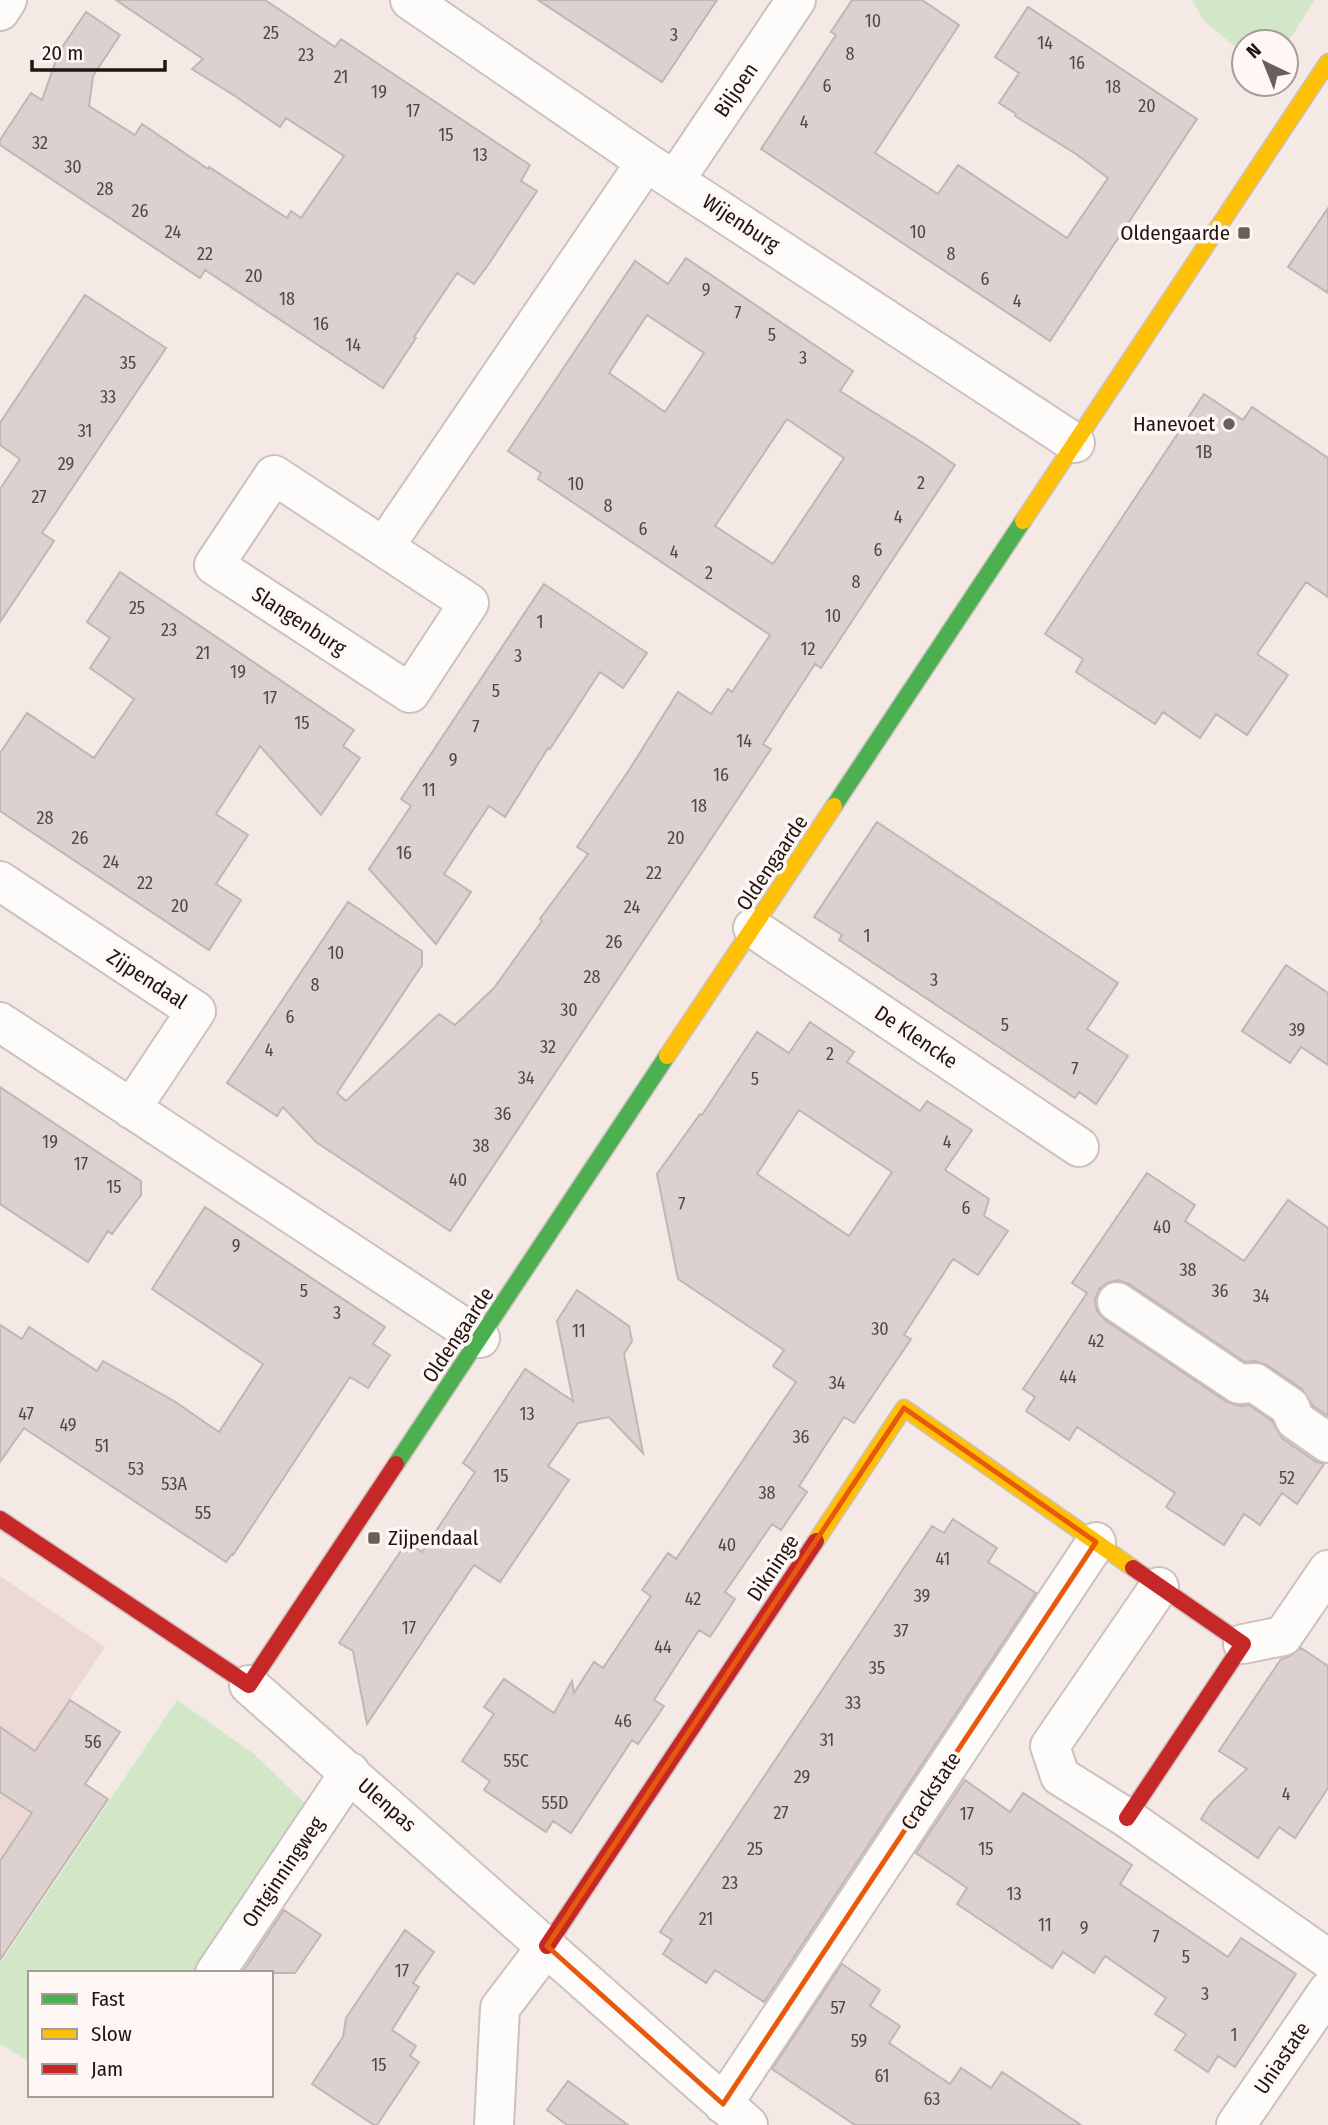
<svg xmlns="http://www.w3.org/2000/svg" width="1328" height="2125" viewBox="0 0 1328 2125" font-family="'Fira Sans Condensed',sans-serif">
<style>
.commercial{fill:#ecd9d6}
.green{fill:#d2e7c8}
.building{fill:#ddd1cf;stroke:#c1b6b4;stroke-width:2;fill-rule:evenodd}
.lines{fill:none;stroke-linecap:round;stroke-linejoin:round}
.street-casing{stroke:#ccc2bd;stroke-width:42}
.fast-casing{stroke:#ccc2bd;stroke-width:19}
.slow-casing{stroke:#ccc2bd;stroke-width:19}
.jam-casing{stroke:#ccc2bd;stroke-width:19}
.street{stroke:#fdfcfb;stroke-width:38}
.fast{stroke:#4caf50;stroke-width:16}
.slow{stroke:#ffc107;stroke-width:16}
.jam{stroke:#c62828;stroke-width:16}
.marked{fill:none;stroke:#e8590c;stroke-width:5;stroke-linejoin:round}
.poi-dot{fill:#6a5f5a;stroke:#fef7f4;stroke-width:2.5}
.labels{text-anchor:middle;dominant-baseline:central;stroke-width:7;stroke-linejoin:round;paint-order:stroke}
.number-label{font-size:18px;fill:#524743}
.street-label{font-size:21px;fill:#201510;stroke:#fef7f4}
.poi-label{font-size:21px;fill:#201510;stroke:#fef7f4;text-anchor:end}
</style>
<rect width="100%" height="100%" fill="#f4e9e4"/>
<!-- commercial -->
<path class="commercial" d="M0 1576 105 1647 35 1751 108 1799 0 1960Z"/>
<!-- green -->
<path class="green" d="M1192 0H1315L1286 45V42H1244V54L1205 22Z
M177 1700 254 1754 307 1805 196 1973H30V2062L0 2044V1964Z"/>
<!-- building -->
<path class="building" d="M116 0H265L335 47 341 39 530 165 521 181 537 191 488 265 474 284 457 273 414 337 416 338 383 388 205 270 200 278 0 145V140L31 93 42 100 59 52 86 12 120 35 93 76 89 106 135 135 142 124 208 169 209 167 287 218 291 211 301 218 344 156 286 118 280 127 235 96 192 69 203 59Z
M538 0H717L662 82Z
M852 0H922L959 25 875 153 938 194 958 165 1067 238 1108 178 1076 154 1015 116 1016 114 999 103 1019 73 995 57 1028 7 1197 119 1050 341 761 149 836 35 831 32Z
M1328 208V293L1288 267Z
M686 258 853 371 840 391 926 445 955 465 821 668 815 664 763 744 771 749 450 1231 316 1142 283 1107 277 1116 227 1083 348 902 422 951V965L337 1093 346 1101 439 1014 455 1025 494 988 542 921 540 919 588 854 577 847 629 770 678 692 711 714 728 689 732 692 770 635 538 479 541 473 508 451 635 261 668 284ZM647 315 704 353 665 412 609 373ZM787 419 844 458 773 564 715 526Z
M85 295 166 348 42 533 54 541 0 622V489L20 459 0 445V423Z
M1204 394 1243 420 1252 407 1328 458V597L1306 582 1257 654 1288 675 1247 735 1216 714 1200 738 1163 712 1155 724 1076 672 1083 659 1045 634Z
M120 572 354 730 343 746 360 758 321 815 260 746 216 814 248 835 216 884 241 900 209 950 0 811V753L27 713 94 758 134 699 90 668 110 638 87 622Z
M544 584 647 653 623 688 600 672 550 749 548 748 505 817 489 806 444 874 471 892 436 944 369 869 411 806 401 799Z
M877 822 1118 983 1087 1029 1128 1056 1096 1104 1079 1092 1075 1098 1005 1051 839 940 842 935 814 917Z
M1286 965 1328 993V1065L1301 1047 1290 1063 1242 1031Z
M810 1022 854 1052 847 1062 920 1111 927 1101 972 1130 945 1170 989 1199 984 1216 1008 1231 978 1275 953 1259 904 1335 911 1339 875 1392 854 1423 844 1417 799 1486 807 1492 781 1530 772 1524 725 1592 735 1599 710 1637 699 1630 654 1700 664 1706 638 1744 632 1740 571 1833 553 1821 546 1832 484 1790 490 1781 462 1761 494 1714 484 1707 504 1679 554 1713 572 1681 574 1693 594 1662 603 1668 651 1596 642 1590 668 1553 676 1559 796 1382 773 1366 784 1350 678 1279 657 1174 700 1114 702 1115 757 1032 789 1053ZM799 1110 892 1172 849 1236 757 1174Z
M0 1087 141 1181V1195L112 1234 108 1231 88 1262 0 1204Z
M1147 1173 1195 1205 1185 1221 1244 1261 1288 1200 1328 1228V1416L1313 1406 1302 1389 1267 1365 1255 1361 1245 1362 1129 1284 1118 1280 1107 1283 1099 1289 1095 1300 1097 1311 1105 1320 1227 1402 1240 1406 1249 1405 1272 1421 1282 1438 1315 1461 1324 1464 1297 1504 1282 1493 1260 1525 1244 1514 1224 1545 1166 1507 1175 1493 1077 1427 1069 1440 1026 1411 1035 1397 1023 1389 1087 1293 1072 1283Z
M205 1207 385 1327 373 1344 390 1355 368 1388 350 1377 233 1555 232 1554 226 1562 24 1428 0 1462V1325L22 1339 29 1327 97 1371 103 1361 174 1401 219 1432 263 1364 152 1289Z
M577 1290 629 1326 632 1341 624 1354 643 1453 609 1417 578 1423 548 1466 569 1480 500 1582 474 1565 367 1724 353 1651 339 1643 407 1542 422 1552 475 1472 463 1463 525 1369 573 1401 557 1321Z
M953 1519 997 1548 988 1562 1036 1593 764 2002 715 1970 706 1983 663 1954 672 1940 660 1932 932 1526 944 1533Z
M1301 1648 1328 1666V1788L1295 1838 1279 1827 1258 1858 1201 1819 1212 1802 1247 1769 1219 1751 1281 1659 1288 1657Z
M70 1700 120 1732 85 1784 108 1799 0 1960V1861L32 1813 0 1792V1727L35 1751Z
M965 1780 1010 1812 1023 1793 1132 1865 1120 1884 1228 1957 1241 1938 1296 1974 1235 2067 1218 2056 1208 2072 1175 2050 1186 2034 1155 2014 1166 1998 1105 1956 1094 1973 1063 1952 1052 1968 957 1904 967 1888 916 1853Z
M284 1910 321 1935 295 1973H242Z
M405 1930 434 1952 413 1983 419 1987 392 2030 416 2046 410 2056 419 2062 377 2125H374L312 2084 343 2037 346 2018Z
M842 1964 880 1990 870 2006 900 2026 889 2043 920 2064 950 2084 961 2068 991 2088 1002 2072 1081 2125H855L772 2069Z
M568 2081 628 2125H567L547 2110Z"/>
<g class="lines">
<defs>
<path id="street" d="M410 0 646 162 1075 443
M0 11 7 0
M675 180 796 0
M274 475 469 603 410 693 214 565Z
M384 547 646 162
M0 881 196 1011 131 1109
M753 928 1079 1147
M0 1022 480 1338
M1117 1302 1239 1384 1255 1383 1290 1407 1295 1420 1328 1443
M1159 1587 1050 1746 1060 1776 1127 1818 1328 1959
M1243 1644 1283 1636 1328 1570
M249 1685 748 2125
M215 1973 350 1772
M723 2104 1096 1542
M494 2125 500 2008 547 1946
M1236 2125 1328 1991"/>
<path id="fast" d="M834 806 1023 521
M396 1464 667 1056"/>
<path id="slow" d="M1023 521 1328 62
M667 1056 834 806
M816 1541 904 1408 1133 1568"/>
<path id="jam" d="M0 1519 249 1685 396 1464
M1127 1818 1243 1644 1133 1568
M547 1946 816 1541"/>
</defs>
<!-- street casing -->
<use href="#street" class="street-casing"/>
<!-- fast casing -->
<use href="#fast" class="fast-casing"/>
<!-- slow casing -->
<use href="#slow" class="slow-casing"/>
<!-- jam casing -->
<use href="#jam" class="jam-casing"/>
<!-- street -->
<use href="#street" class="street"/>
<!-- fast -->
<use href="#fast" class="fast"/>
<!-- slow -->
<use href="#slow" class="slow"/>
<!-- jam -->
<use href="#jam" class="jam"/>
</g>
<!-- marked area -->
<path class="marked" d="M904 1408 1096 1542 723 2104 547 1946Z"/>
<!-- markers -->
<g class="poi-dot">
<rect x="1237" y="226" width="14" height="14" rx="3.5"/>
<circle cx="1229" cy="424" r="7"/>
<rect x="367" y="1531" width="14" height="14" rx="3.5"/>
</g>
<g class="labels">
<!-- number labels -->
<g class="number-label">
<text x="873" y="21">10</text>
<text x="271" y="33">25</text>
<text x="674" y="35">3</text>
<text x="1045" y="43">14</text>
<text x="850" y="54">8</text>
<text x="306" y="55">23</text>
<text x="1077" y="63">16</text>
<text x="341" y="77">21</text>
<text x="827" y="86">6</text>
<text x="1113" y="87">18</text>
<text x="379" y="92">19</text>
<text x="1147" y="106">20</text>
<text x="413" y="111">17</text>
<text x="804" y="122">4</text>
<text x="446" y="135">15</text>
<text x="40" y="143">32</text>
<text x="480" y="155">13</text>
<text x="73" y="167">30</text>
<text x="105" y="189">28</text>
<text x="140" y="211">26</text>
<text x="173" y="232">24</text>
<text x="918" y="232">10</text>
<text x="205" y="254">22</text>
<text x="951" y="254">8</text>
<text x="254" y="276">20</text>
<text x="985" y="279">6</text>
<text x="706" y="290">9</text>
<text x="287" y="299">18</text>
<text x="1017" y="301">4</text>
<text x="738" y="313">7</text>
<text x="321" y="324">16</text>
<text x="772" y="335">5</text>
<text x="353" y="345">14</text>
<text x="803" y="358">3</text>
<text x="128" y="363">35</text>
<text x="108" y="397">33</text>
<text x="85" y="431">31</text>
<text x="1204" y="452">1B</text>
<text x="66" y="464">29</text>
<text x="921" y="483">2</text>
<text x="576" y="484">10</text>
<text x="39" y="497">27</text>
<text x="608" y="506">8</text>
<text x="898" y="517">4</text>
<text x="643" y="529">6</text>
<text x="878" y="550">6</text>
<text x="674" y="552">4</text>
<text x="709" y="573">2</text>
<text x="856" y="582">8</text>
<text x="137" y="608">25</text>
<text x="833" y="616">10</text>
<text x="540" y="622">1</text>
<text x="169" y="630">23</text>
<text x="808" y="649">12</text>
<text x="203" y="653">21</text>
<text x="518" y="656">3</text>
<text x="238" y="672">19</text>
<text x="496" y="691">5</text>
<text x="270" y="698">17</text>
<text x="302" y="723">15</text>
<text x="476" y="727">7</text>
<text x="744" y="741">14</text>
<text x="453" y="760">9</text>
<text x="721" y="775">16</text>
<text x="429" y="790">11</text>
<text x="699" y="806">18</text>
<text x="45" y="818">28</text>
<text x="80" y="838">26</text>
<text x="676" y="838">20</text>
<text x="404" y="853">16</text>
<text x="111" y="862">24</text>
<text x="654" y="873">22</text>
<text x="145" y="883">22</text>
<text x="180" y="906">20</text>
<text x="632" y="907">24</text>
<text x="867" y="936">1</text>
<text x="614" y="942">26</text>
<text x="336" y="953">10</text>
<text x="592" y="977">28</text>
<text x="934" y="980">3</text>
<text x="315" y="985">8</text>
<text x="569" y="1010">30</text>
<text x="290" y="1017">6</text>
<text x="1005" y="1025">5</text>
<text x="1297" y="1030">39</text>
<text x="548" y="1047">32</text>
<text x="269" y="1050">4</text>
<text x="830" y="1054">2</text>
<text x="1075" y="1069">7</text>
<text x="526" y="1078">34</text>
<text x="755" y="1079">5</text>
<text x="503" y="1114">36</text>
<text x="50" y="1142">19</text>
<text x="947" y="1142">4</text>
<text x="481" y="1146">38</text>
<text x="81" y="1164">17</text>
<text x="458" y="1180">40</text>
<text x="114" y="1187">15</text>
<text x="682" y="1204">7</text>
<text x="966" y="1208">6</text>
<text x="1162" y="1227">40</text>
<text x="236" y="1246">9</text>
<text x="1188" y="1270">38</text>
<text x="304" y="1291">5</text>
<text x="1220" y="1291">36</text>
<text x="1261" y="1296">34</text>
<text x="337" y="1313">3</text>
<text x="880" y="1329">30</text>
<text x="579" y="1331">11</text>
<text x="1096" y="1341">42</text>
<text x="1068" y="1377">44</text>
<text x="837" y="1383">34</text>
<text x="26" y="1414">47</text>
<text x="527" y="1414">13</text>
<text x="68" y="1425">49</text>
<text x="801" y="1437">36</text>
<text x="102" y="1446">51</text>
<text x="136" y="1469">53</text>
<text x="501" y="1476">15</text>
<text x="1287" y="1478">52</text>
<text x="174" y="1484">53A</text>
<text x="767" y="1493">38</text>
<text x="203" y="1513">55</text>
<text x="727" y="1545">40</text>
<text x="943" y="1559">41</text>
<text x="922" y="1596">39</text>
<text x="693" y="1599">42</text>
<text x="409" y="1628">17</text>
<text x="901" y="1631">37</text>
<text x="663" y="1647">44</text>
<text x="877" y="1668">35</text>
<text x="853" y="1703">33</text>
<text x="623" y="1721">46</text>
<text x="827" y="1740">31</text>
<text x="93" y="1742">56</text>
<text x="516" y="1761">55C</text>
<text x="802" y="1777">29</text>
<text x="1286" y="1794">4</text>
<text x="555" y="1803">55D</text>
<text x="781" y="1813">27</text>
<text x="967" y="1814">17</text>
<text x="755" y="1849">25</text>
<text x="986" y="1849">15</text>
<text x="730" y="1883">23</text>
<text x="1014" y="1894">13</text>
<text x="706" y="1919">21</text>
<text x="1045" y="1925">11</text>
<text x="1084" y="1928">9</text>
<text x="1156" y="1937">7</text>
<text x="1186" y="1957">5</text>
<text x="402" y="1971">17</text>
<text x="1205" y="1994">3</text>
<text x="838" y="2008">57</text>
<text x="1234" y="2035">1</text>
<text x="859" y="2041">59</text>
<text x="379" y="2065">15</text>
<text x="882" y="2076">61</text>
<text x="932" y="2099">63</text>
</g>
<!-- street labels -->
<g class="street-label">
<text transform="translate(736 90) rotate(-56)">Biljoen</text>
<text transform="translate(741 223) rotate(33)">Wijenburg</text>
<text transform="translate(299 621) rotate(33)">Slangenburg</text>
<text transform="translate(772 863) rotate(-56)">Oldengaarde</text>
<text transform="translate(147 979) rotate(33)">Zijpendaal</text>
<text transform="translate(916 1037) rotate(34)">De Klencke</text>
<text transform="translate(458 1335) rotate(-56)">Oldengaarde</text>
<text transform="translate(773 1568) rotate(-56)">Dikninge</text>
<text transform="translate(931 1791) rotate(-56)">Crackstate</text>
<text transform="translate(387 1805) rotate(41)">Ulenpas</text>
<text transform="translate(283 1872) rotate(-56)">Ontginningweg</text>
<text transform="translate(1282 2058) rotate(-56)">Uniastate</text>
</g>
<!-- poi labels -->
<g class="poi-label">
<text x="1230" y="233">Oldengaarde</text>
<text x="1215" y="424">Hanevoet</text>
<text x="388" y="1538" text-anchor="start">Zijpendaal</text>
</g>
</g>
<!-- legend -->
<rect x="28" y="1971" width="245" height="126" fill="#fef7f4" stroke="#a59d99" stroke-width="2"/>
<rect x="42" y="1994" width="35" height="10" fill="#4caf50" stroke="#a59d99" stroke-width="2"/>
<text x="91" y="2006" font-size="21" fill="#201510">Fast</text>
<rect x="42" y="2029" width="35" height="10" fill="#ffc107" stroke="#a59d99" stroke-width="2"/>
<text x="91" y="2041" font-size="21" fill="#201510">Slow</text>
<rect x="42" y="2064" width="35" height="10" fill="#c62828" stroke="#a59d99" stroke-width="2"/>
<text x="91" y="2076" font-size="21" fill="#201510">Jam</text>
<!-- north arrow -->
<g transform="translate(1265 63) rotate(317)"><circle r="33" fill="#fef7f4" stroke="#a59d99" stroke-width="2"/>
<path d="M0-5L12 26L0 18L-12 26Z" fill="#6a5f5a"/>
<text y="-10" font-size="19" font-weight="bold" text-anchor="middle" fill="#201510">N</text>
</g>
<!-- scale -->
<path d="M32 60v10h133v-10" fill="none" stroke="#201510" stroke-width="3.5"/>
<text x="42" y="60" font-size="21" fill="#201510" stroke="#fef7f4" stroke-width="5" paint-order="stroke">20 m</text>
</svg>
